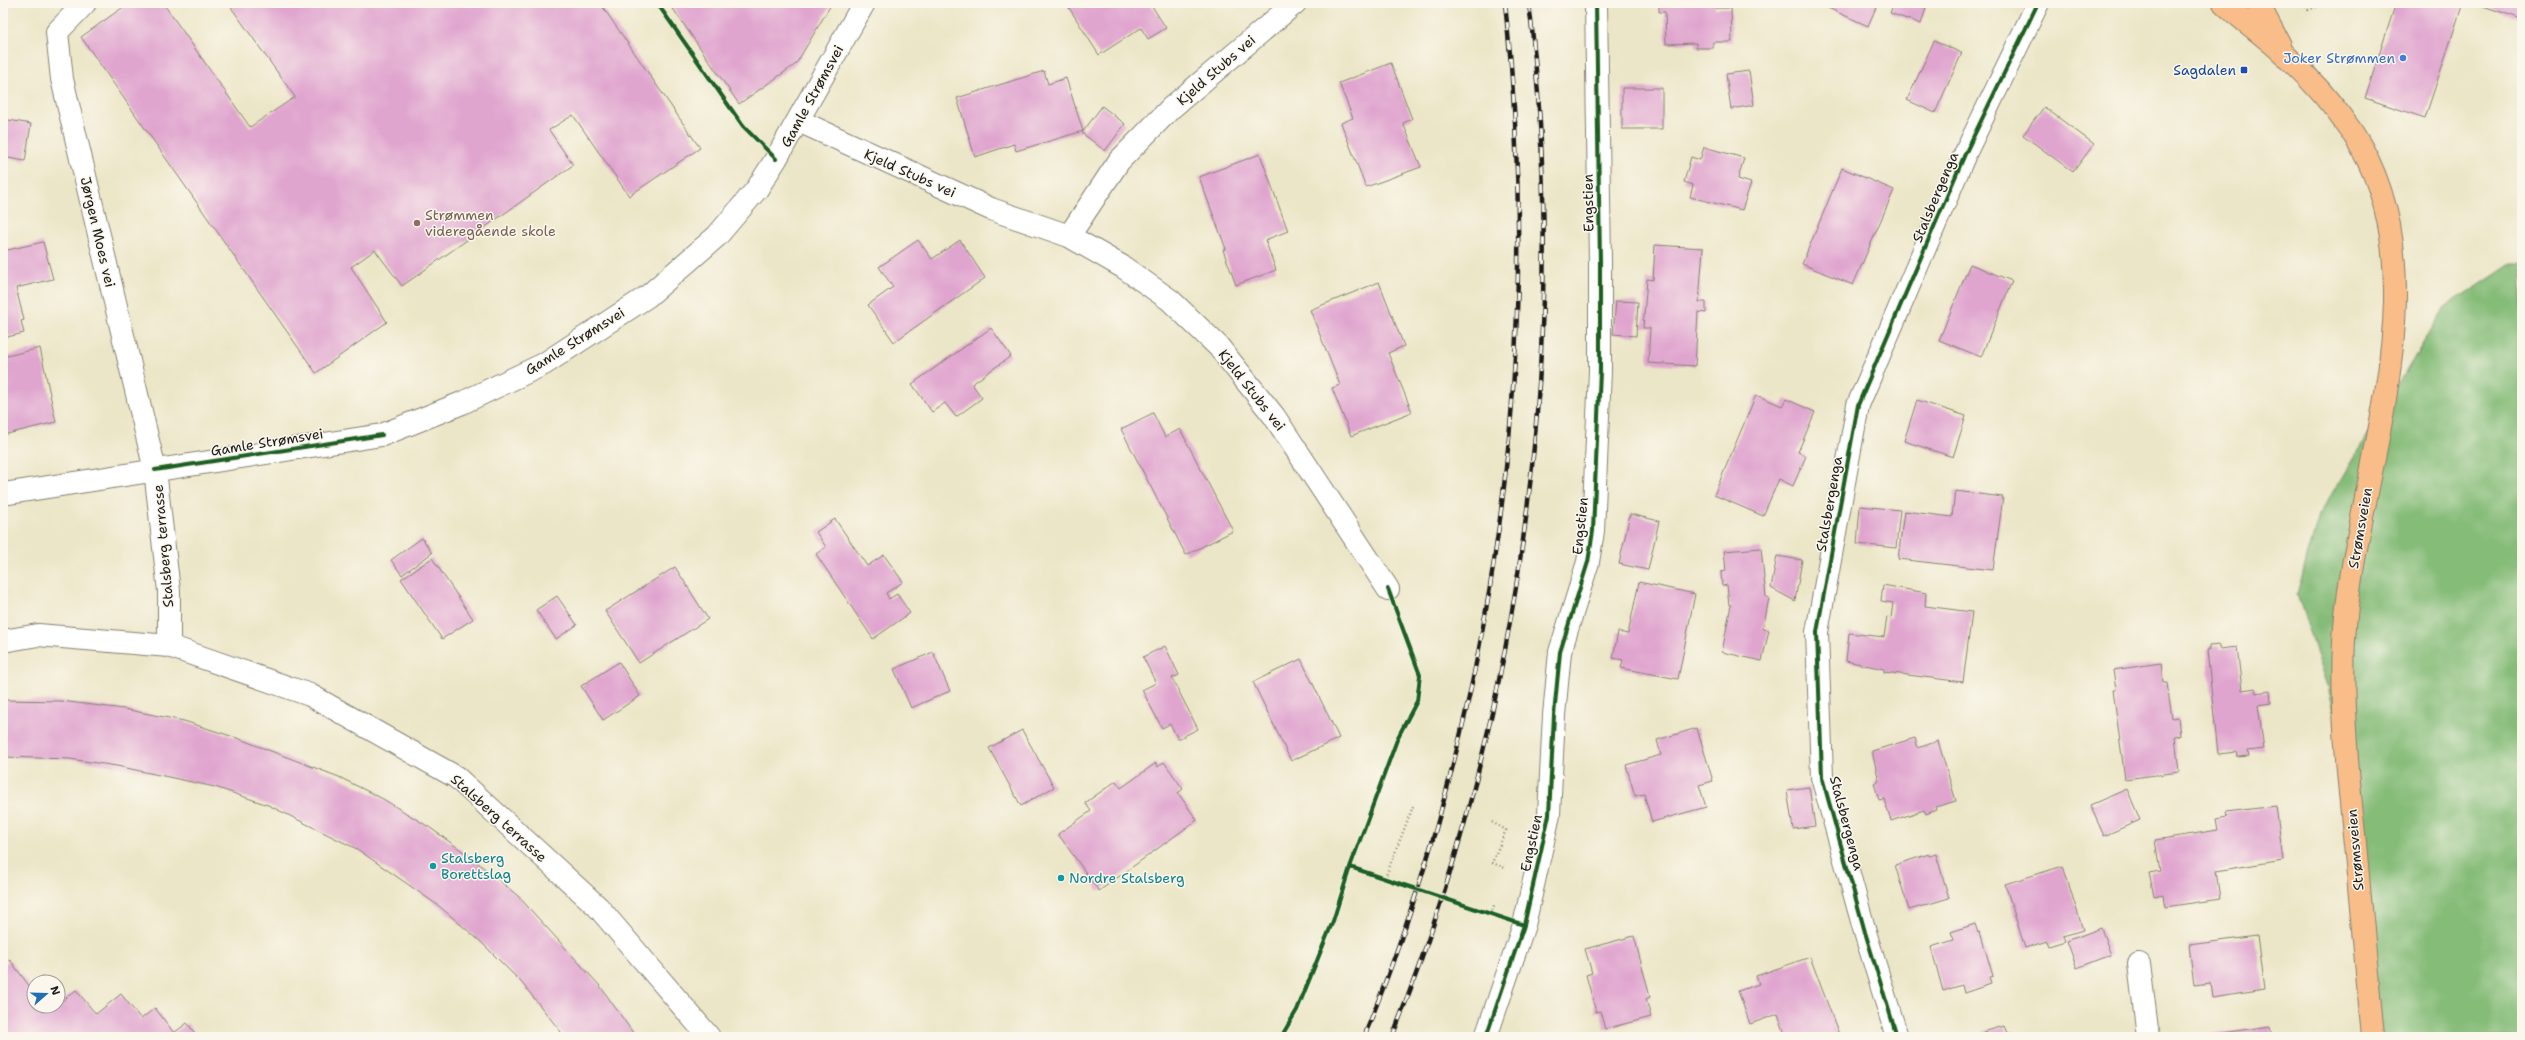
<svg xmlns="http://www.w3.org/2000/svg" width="2525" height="1040" viewBox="0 0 2525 1040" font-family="'Shantell Sans',sans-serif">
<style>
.forest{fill:#85bc78;stroke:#506c4a}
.building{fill:#e0a5cf}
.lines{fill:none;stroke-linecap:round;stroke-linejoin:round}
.minor-casing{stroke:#848172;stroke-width:24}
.major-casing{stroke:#848172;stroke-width:24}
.path{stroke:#848172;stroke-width:2.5;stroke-dasharray:1 3;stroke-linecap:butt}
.minor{stroke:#fff;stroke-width:22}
.major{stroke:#f8bd89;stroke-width:22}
.rail-casing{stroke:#1c1c1c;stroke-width:4.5}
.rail{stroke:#fbf7ec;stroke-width:3;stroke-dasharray:9;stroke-linecap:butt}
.cycleway-casing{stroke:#fbf7ec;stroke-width:6}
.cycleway{stroke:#1b5e20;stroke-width:4}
.shop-dot{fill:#3f7fe0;stroke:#fbf7ec;stroke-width:1.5}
.transit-dot{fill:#1a4fb4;stroke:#fbf7ec;stroke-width:1.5}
.education-dot{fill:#8d6e63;stroke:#fbf7ec;stroke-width:1.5}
.culture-dot{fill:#0f9aa8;stroke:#fbf7ec;stroke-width:1.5}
.labels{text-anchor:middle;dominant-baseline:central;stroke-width:3;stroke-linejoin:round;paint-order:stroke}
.shop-label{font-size:14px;fill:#366cbe;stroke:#fbf7ec;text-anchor:end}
.street-label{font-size:14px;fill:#1c1c1c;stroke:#fbf7ec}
.transit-label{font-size:14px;fill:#164399;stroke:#fbf7ec;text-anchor:end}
.education-label{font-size:14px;fill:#785e54;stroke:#fbf7ec;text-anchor:start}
.culture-label{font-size:14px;fill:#0d838f;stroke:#fbf7ec;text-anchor:start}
</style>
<rect width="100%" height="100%" fill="#fbf7ec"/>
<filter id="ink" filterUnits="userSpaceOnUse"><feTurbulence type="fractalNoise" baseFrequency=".025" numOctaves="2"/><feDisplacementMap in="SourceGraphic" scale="8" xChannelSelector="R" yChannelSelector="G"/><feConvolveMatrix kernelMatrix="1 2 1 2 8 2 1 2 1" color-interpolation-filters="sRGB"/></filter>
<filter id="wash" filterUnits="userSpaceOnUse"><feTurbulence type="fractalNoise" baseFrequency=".012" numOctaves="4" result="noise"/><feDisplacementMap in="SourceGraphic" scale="16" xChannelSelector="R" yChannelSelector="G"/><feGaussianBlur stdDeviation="0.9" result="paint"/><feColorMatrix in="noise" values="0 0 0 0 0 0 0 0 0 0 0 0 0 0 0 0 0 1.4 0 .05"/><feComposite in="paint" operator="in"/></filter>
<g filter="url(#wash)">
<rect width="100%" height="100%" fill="#ece6c8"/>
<!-- forest -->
<path class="forest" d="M2511 263H2522V1037H2366L2347 764 2328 686 2297 594 2319 515 2445 307Z"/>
<g id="blocks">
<!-- building -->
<path class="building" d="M129 3H163L250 127 295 97 228 3H600L700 148 629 196 573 115 549 130 573 165 402 286 375 250 351 267 387 322 316 373 81 37Z
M669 3H832L796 64 739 104Z
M1066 3H1150L1166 28 1148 39 1141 28 1099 55Z
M1659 3H1715V8H1731L1732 42H1713V48H1696V43L1666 44 1665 12H1659Z
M1817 3H1878L1868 26Z
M1894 3H1911L1926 8 1921 24 1890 13Z
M2396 3H2463L2425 118 2365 98Z
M2478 3H2522V19L2480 5Z
M1934 41 1962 53 1935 113 1907 100Z
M1391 63 1412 119 1403 123 1421 167 1366 187 1341 123 1353 118 1339 83Z
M1044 71 1048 84 1066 78 1083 131 1016 151 1014 144 975 157 957 98Z
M1749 71 1754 105 1731 109 1726 74Z
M1622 88H1662V129H1622Z
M1102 106 1125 124 1105 151 1082 133Z
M2044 107 2094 144 2073 172 2023 135Z
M3 119 31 124 25 161 3 157Z
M1704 147 1744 158 1738 179 1751 183 1742 210 1690 197 1693 185 1684 182 1691 157 1700 160Z
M1260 154 1288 231 1265 240 1276 270 1236 285 1223 250 1226 249 1199 177Z
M1842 168 1894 190 1853 285 1802 264Z
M918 240 932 259 960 240 985 278 894 342 868 305 893 287 879 267Z
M43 242 53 279 16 288 24 320 21 321 24 333 3 338V262L6 261 3 251Z
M1655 245 1703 248 1699 302H1706V313L1698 312 1695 366 1648 363 1650 328H1643L1645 304 1647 279 1653 280Z
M1970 264 2012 281 1981 357 1939 340Z
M1379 282 1404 346 1388 353 1412 412 1351 436 1332 388 1340 385 1310 310Z
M1616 301 1638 302 1636 336 1613 334Z
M991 328 1011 356 972 384 982 398 956 417 945 403 932 412 912 384Z
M40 348 56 422 3 435V357Z
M1756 395 1782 406 1786 399 1815 412 1798 452 1806 456 1793 486 1779 479 1763 516 1714 495Z
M1917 400 1966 416 1953 457 1904 441Z
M1153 413 1165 437 1180 429 1233 531 1186 555 1121 429Z
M1955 491 2003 497 1993 570 1898 559 1904 511 1952 517Z
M1860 506 1900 510 1896 548 1857 544Z
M1630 514 1659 521 1648 570 1619 564Z
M835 519 867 566 884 555 903 582 886 593 889 599 897 594 910 613 873 639 816 554 826 547 816 532Z
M422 538 432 553 402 575 391 560Z
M1761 548 1766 597 1769 598 1763 629 1769 630 1762 661 1722 652 1731 605H1729L1727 585 1722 586 1721 572 1726 571 1724 551Z
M1777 556 1802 560 1795 601 1771 588Z
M432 558 473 619 442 639 401 579Z
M675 567 708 619 639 663 605 611Z
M1639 582 1695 594 1678 679 1621 668 1623 660 1613 658 1618 632 1628 634Z
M1883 585 1926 593 1925 606 1972 612 1963 682 1884 672V669L1846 661 1849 633 1884 637 1887 617 1891 618 1893 603 1881 601Z
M557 596 577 625 556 639 536 610Z
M2220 645V649L2237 647 2242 690 2256 688 2257 693 2270 691 2271 703 2258 705 2264 749 2248 751 2249 756 2238 757 2237 752 2218 754 2207 650H2209V646Z
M1165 646 1179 675 1172 678 1198 729 1178 739 1170 724 1162 728 1142 690 1156 683 1143 657Z
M933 652 950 691 911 708 894 669Z
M1301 659 1339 738 1291 761 1253 682Z
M619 662 640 696 603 720 581 686Z
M2161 663 2163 683H2167L2172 718 2178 717 2180 736 2175 737 2179 772 2125 779 2113 690H2116L2113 670Z
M3 700 61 701 124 709 184 721 237 738 339 777 383 799 429 827 472 858 518 896 600 986 636 1037H565L521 982 481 942 439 906 357 849 268 805 215 787 117 766 70 759 3 757Z
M1697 728 1713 781 1699 785 1706 807 1652 822 1644 794 1635 796 1626 765 1661 755 1657 740Z
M1022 730 1054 787 1021 806 989 748Z
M1915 738 1918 748 1938 741 1956 801 1935 807 1936 810 1926 814 1924 810 1891 821 1884 799 1879 800 1874 783 1879 781 1872 751Z
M1164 762 1183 789 1178 793 1197 820 1099 891 1058 834 1091 811 1085 803 1116 781 1121 788 1156 763 1158 767Z
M1809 787 1815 826 1793 829 1787 790Z
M2127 789 2140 820 2104 836 2090 805Z
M2276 806 2283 860 2216 871 2220 899 2165 907 2163 895 2154 897 2149 873 2160 871 2155 840 2218 830 2216 819 2227 817 2226 812Z
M1929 854V856L1936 854 1949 898 1909 910 1895 865Z
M2063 866 2083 930 2063 936 2065 941 2049 946 2047 941 2025 948 2005 884Z
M1975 924 1978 933 1980 932 1993 976 1989 977 1991 984 1964 993 1962 985 1943 991 1931 947 1954 940 1951 932Z
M2101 928 2111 955 2077 968 2067 941Z
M1634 936 1650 997 1646 999 1651 1017 1605 1029 1600 1011 1596 1012 1586 975 1592 973 1585 949Z
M2257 936 2264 990 2212 998 2210 983 2194 985 2189 945Z
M1810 957 1840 1037H1786L1778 1014 1750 1024 1738 991 1759 984 1756 976Z
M10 960 30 987 34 984V1006H58V995L62 1001 76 990 96 1014 121 994 141 1019 155 1008 174 1033 187 1023 198 1037H21L19 1035 16 1037H3V965Z
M43 977 48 982H36Z
M2004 1026 2007 1033 2012 1032 2013 1037H1985L1983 1032Z
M2270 1026 2272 1037H2203V1036Z
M1632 1034 1633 1037H1616V1036Z"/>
</g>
</g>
<g filter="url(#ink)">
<use href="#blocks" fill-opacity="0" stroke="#848172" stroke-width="1"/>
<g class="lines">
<defs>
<path id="minor" d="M85 3 57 32 62 79 155 470 169 591V646
M799 121 991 209 1069 236 1123 267 1170 300 1218 346 1274 416 1388 589
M1069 236 1119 161 1171 108 1295 3
M3 494 382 435 462 403 544 364 648 296 717 236 757 189 776 159 864 3
M3 641 38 635 169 646 310 695 456 777 598 907 709 1037
M2139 964 2148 1037
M1486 1037 1524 925 1549 815 1554 715 1560 652 1588 562 1593 531 1600 371V263L1596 3
M1897 1037 1865 932 1822 777 1817 632 1858 405 1965 154 2038 3"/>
<path id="major" d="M2224 3C2243 21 2264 35 2283 53 2308 76 2333 104 2352 132 2449 278 2353 480 2344 640 2341 708 2348 776 2355 844 2361 908 2367 973 2373 1037
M2258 3 2280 45"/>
</defs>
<!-- minor casing -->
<use href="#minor" class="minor-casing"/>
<!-- major casing -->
<use href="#major" class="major-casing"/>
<!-- path -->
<path class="path" d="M2304 3 2308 10 2327 3
M1492 822 1506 830 1492 863 1505 868
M1385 878 1414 804
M1491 914 1495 903"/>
<!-- minor -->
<use href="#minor" class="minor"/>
<!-- major -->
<use href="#major" class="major"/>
<defs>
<path id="rail" d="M1364 1037C1496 712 1544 352 1505 3
M1392 1037C1521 716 1571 346 1529 3"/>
</defs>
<!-- rail casing -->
<use href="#rail" class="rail-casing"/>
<!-- rail -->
<use href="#rail" class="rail"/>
<defs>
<path id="cycleway" d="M657 3 743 126 776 159
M155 470 382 435
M1350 867 1524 925
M1281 1037 1297 1010 1333 921 1350 867 1398 737 1417 701 1420 675 1388 589
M1486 1037 1524 925 1549 815 1554 715 1560 652 1588 562 1593 531 1600 371V263L1596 3
M1897 1037 1865 932 1822 777 1817 632 1858 405 1965 154 2038 3"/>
</defs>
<!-- cycleway casing -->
<use href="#cycleway" class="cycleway-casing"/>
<!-- cycleway -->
<use href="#cycleway" class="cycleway"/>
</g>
</g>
<!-- markers -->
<circle class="shop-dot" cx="2403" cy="58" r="4"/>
<rect class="transit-dot" x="2240" y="66" width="8" height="8" rx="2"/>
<circle class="education-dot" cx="417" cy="223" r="4"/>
<g class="culture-dot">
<circle cx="433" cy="866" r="4"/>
<circle cx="1061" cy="878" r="4"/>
</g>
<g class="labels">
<!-- shop labels -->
<g class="shop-label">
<text x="2395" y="58">Joker Strømmen</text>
</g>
<!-- street labels -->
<g class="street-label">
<text transform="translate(1216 70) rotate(-41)">Kjeld Stubs vei</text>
<text transform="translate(812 96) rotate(-61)">Gamle Strømsvei</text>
<text transform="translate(910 173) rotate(24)">Kjeld Stubs vei</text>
<text transform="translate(1935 197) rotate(-67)">Stalsbergenga</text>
<text transform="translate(1588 203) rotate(-91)">Engstien</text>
<text transform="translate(98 232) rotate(77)">Jørgen Moes vei</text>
<text transform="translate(575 341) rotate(-32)">Gamle Strømsvei</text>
<text transform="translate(1252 390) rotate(52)">Kjeld Stubs vei</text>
<text transform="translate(267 442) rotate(-9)">Gamle Strømsvei</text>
<text transform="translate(1829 504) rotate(-80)">Stalsbergenga</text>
<text transform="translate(1580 526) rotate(-84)">Engstien</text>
<text transform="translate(2360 528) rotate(-80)">Strømsveien</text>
<text transform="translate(163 546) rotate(-95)">Stalsberg terrasse</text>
<text transform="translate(499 818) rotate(42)">Stalsberg terrasse</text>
<text transform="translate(1847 823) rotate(75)">Stalsbergenga</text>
<text transform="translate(1531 843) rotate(-78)">Engstien</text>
<text transform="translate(2355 850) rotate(-95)">Strømsveien</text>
</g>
<!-- transit labels -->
<g class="transit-label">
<text x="2236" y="70">Sagdalen</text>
</g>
<!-- education labels -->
<g class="education-label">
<text x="425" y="215">Strømmen<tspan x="425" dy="16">videregående skole</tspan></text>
</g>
<!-- culture labels -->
<g class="culture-label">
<text x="441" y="858">Stalsberg<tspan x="441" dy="16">Borettslag</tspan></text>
<text x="1069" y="878">Nordre Stalsberg</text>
</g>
</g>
<!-- margin -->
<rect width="2525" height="1040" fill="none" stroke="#fbf7ec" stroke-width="16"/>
<!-- north arrow -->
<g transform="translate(46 994) rotate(70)"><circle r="19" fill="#fbf7ec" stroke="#a29f99"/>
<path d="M0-3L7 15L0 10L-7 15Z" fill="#1f6fb2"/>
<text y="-6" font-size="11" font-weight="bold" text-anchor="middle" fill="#1c1c1c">N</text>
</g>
</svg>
